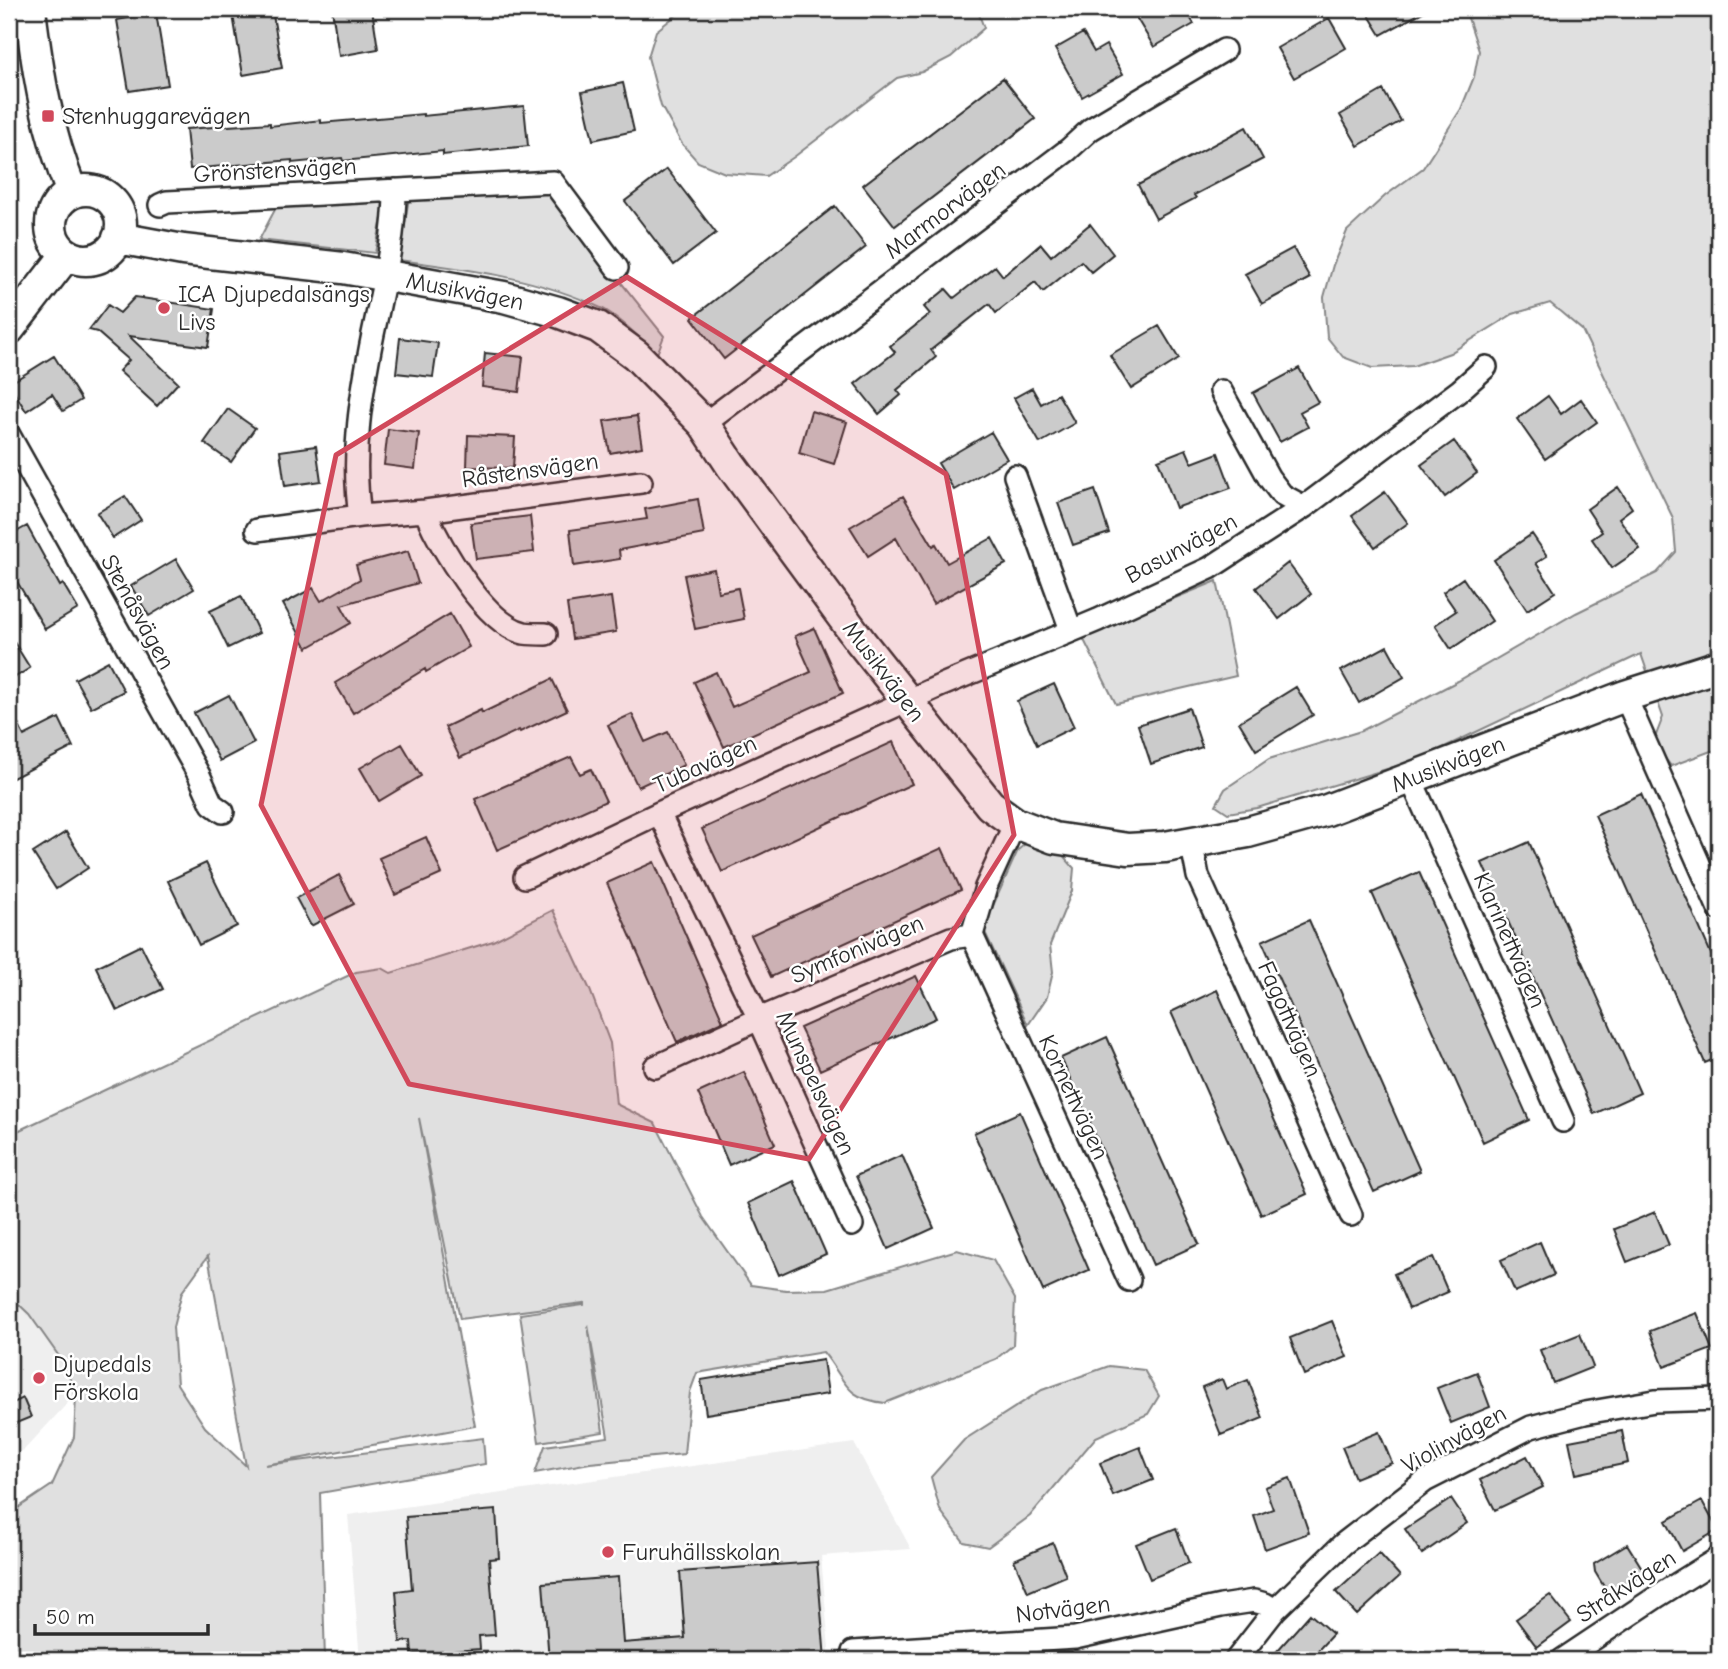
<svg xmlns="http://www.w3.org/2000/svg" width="1728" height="1669" viewBox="0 0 1728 1669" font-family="'Comic Neue',sans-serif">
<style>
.built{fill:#efefef}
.green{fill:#e0e0e0;stroke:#868686;stroke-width:2;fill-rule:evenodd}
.building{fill:#cbcbcb;stroke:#2b2b2b;stroke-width:2}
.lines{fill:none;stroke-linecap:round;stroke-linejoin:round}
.street-casing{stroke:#2b2b2b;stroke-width:26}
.secondary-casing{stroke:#2b2b2b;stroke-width:35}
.street{stroke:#fff;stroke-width:21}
.secondary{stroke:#fff;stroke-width:30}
.marked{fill:#d1495b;fill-opacity:0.2;stroke:#d1495b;stroke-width:5;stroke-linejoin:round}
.poi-dot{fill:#d1495b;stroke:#fff;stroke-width:2.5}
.labels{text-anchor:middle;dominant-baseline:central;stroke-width:5;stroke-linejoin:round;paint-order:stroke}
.poi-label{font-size:24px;fill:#2b2b2b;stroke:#fff;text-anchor:start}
.street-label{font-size:24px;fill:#2b2b2b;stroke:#fff}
</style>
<rect width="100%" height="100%" fill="#fff"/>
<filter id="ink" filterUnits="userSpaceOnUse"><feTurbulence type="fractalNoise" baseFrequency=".0143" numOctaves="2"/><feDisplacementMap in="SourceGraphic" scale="14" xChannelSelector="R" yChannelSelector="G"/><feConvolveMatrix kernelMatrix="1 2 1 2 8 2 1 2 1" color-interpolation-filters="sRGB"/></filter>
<g filter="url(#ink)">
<!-- built -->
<path class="built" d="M9 1295 29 1314 63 1362 76 1394 24 1450 9 1457Z
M854 1443 911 1549 821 1556 830 1660H360L348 1515Z"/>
<!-- green -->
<path class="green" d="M684 9H977L984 28 951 57 922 72 897 78 794 157 766 176 725 173 698 162 682 144 661 106 648 57 656 31Z
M1465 9H1719V750L1711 751 1671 766 1653 743 1663 717 1641 654 1417 760 1257 808 1228 813 1216 805 1225 789 1269 759 1361 731 1458 681 1576 613 1657 573 1676 552 1673 518 1582 330 1550 303 1513 314 1450 353 1413 366 1372 368 1343 357 1327 337 1324 297 1333 265 1347 231 1385 196 1423 168 1461 109 1474 77 1479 51Z
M547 190 664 336 657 354C641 340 622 319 603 309 540 278 468 269 399 260L409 197Z
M386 198 375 253 259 240 279 202Z
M1217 581 1236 676 1116 704 1082 636Z
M1027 842 1060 852 1074 868 1072 891 1050 945 1053 972 1047 997 1028 1025 983 928 1018 850Z
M553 910 590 990 610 1043 616 1104 655 1123 703 1217 751 1285 786 1290 827 1289 957 1250 993 1260 1015 1299 1013 1345 996 1359 885 1403C843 1398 847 1381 823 1352L697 1373 690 1392 684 1454 590 1463 535 1473 545 1446 608 1437 588 1325 603 1432 539 1442 520 1314 584 1305V1303L460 1319 419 1118 475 1426 265 1465 483 1438 485 1464 320 1493 325 1660H9V1514L52 1485 74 1437 76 1395 63 1362 29 1314 9 1295V1135L356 972 382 968 391 973 493 941ZM208 1256 246 1466 205 1427 177 1384 173 1327 182 1292Z
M1109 1366 1144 1370 1159 1396 1148 1414 1096 1437 1030 1516 988 1547 964 1542 940 1510 931 1477 964 1440 1042 1390Z"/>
<!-- building -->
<path class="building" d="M232 9H272L282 68 243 75Z
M332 9H372L378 49 339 56Z
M1131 9H1185L1194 24 1154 47Z
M1365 9H1428L1381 35Z
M156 13 168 85 129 91 117 20Z
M1329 18 1346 48 1294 78 1277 48Z
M1083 33 1094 52 1106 45 1123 74 1082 97 1055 49Z
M1003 78 1035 119 895 226 863 185Z
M623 83 634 131 593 140 582 92Z
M1383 90 1401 121 1358 146 1340 115Z
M524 106 528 146 443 155V151L343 161 342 158 292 163V160L190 169 186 129 270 123V126L321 120V123L423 114V116Z
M1246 127 1263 159 1194 195 1196 198 1156 219 1138 185Z
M667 169 716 233 674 265 625 201Z
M835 206 866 247 724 359 692 318Z
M1090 224 1113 254 1091 272 1081 261 1043 292 1035 282 996 313 989 304 931 350 936 357 897 390 901 395 879 414 855 384 895 352 890 346 930 314 924 307 946 289 954 298 995 266 1003 276 1041 244 1051 256Z
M1293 248 1310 278 1262 304 1245 274Z
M135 297 214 309 208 347 129 336 178 383 157 406 119 371 129 360 97 332 89 330 108 305 120 313Z
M1159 326 1179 359 1131 389 1110 355Z
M400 338 438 343 433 377 396 373Z
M485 353 523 357 519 392 482 387Z
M54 356 81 400 63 411 52 394 26 411 9 384Z
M1299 368 1318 402 1300 412 1308 427 1280 442 1253 393Z
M1032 388 1041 404 1058 394 1075 423 1040 443 1014 398Z
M1548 396 1561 414 1581 399 1597 422 1545 459 1517 419Z
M228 409 255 428 231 462 204 443Z
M811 411 847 422 834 464 799 453Z
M637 416 642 447 610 453 604 421Z
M388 429 419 433 415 469 384 465Z
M991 432 1007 459 954 490 938 463Z
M468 435 515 437 513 468 467 467Z
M1454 441 1477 473 1445 497 1421 465Z
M316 446 321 481 285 486 280 451Z
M1186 449 1192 463 1218 453 1231 488 1176 508 1158 460Z
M1618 487 1632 508 1619 518 1640 549 1612 568 1592 539 1602 532 1587 509Z
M1095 490 1109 533 1073 545 1058 503Z
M1385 492 1408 523 1375 547 1352 516Z
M125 496 141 520 113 538 97 513Z
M903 496 933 546 936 544 947 563 992 538 1006 564 933 604 896 538 868 556 850 527Z
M698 499 704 534 619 550 620 559 574 566 570 530 647 519 645 509Z
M530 516 534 552 476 559 471 523Z
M27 526 60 586 63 584 78 609 45 629 9 568V536Z
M1532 534 1547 556 1536 563 1555 592 1527 610 1494 560Z
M408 551 418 583 341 605 351 623 307 648 283 604 313 588 321 601 360 579 356 565Z
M176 559 194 589 149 616 131 586Z
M1288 563 1311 594 1279 619 1256 588Z
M714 569 718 592 738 588 744 619 695 629 684 575Z
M1463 578 1492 621 1451 649 1435 625 1456 611 1443 592Z
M241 596 259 633 228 648 210 611Z
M611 597 616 632 572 639 567 604Z
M450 614 469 647 426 672 425 669 353 713 335 683Z
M814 628 843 693 724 747 694 682 716 672 732 707 811 672 795 636Z
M9 634 30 668 9 681Z
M1387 646 1404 677 1359 703 1341 671Z
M108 661 124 691 91 708 75 679Z
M552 679 567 710 520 732 519 730 460 758 445 727 481 710 482 713Z
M1054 684 1074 727 1037 745 1017 701Z
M1296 687 1313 715 1256 750 1239 722Z
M229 695 254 743 220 761 194 713Z
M9 706 24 736 59 718 73 747 9 780Z
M1189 708 1202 747 1151 764 1138 725Z
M632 714 645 742 668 732 684 765 638 787 608 725Z
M893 742 912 784 722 872 702 829Z
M402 744 421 776 379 801 360 768Z
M571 757 580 774 591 769 606 801 497 850 475 799Z
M1641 794 1719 972V1057L1705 1063 1595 815Z
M66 832 88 868 56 889 33 853Z
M426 837 442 874 395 895 379 858Z
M1529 842 1640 1093 1594 1114 1482 863Z
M942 848 961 890 771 977 751 935Z
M654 862 723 1021 677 1042 607 883Z
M206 863 237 926 199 945 168 881Z
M1419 872 1529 1120 1483 1142 1372 893Z
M339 875 354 904 311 926 296 898Z
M1309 920 1420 1171 1374 1192 1262 941Z
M141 945 163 989 117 1011 96 967Z
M916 976 936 1018 820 1070 800 1028Z
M1217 990 1307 1194 1261 1215 1171 1012Z
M1107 1037 1199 1244 1153 1265 1061 1058Z
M744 1072 775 1144 729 1165 698 1093Z
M1020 1112 1089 1270 1043 1291 974 1133Z
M902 1155 934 1228 888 1249 856 1176Z
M794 1181 826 1254 779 1275 748 1203Z
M1655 1212 1669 1245 1627 1262 1614 1229Z
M1540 1242 1554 1275 1515 1292 1501 1260Z
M1433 1257 1448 1292 1409 1309 1394 1274Z
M1697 1313 1712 1349 1664 1367 1650 1331Z
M1332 1321 1347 1357 1304 1375 1290 1338Z
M1580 1334 1593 1367 1553 1383 1540 1350Z
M823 1360 828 1394 706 1414 701 1380Z
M1477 1372 1490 1407 1451 1423 1437 1388Z
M1222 1379 1226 1389 1248 1380 1263 1418 1221 1435 1202 1387Z
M23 1398 31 1417 9 1426V1405Z
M1622 1431 1628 1463 1576 1474 1569 1441Z
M1379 1432 1392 1463 1355 1478 1342 1447Z
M1140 1447 1153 1480 1113 1496 1100 1463Z
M1527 1456 1543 1487 1495 1510 1480 1480Z
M1290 1478 1309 1533 1265 1549 1254 1516 1273 1509 1265 1487Z
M1451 1499 1467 1523 1422 1554 1405 1529Z
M1702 1501 1718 1530 1682 1551 1666 1521Z
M496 1510 499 1558 489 1559 495 1635 479 1636 480 1649 412 1654 411 1641 400 1642 396 1591 412 1589 406 1517Z
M1176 1528 1189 1563 1150 1579 1136 1544Z
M1053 1543 1066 1576 1028 1592 1014 1560Z
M1627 1544 1645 1573 1609 1595 1595 1572 1594 1564Z
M1379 1553 1400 1576 1357 1615 1336 1592Z
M817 1562 825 1660H549L543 1583 618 1577 623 1643 685 1638 680 1572Z
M1550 1595 1571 1622 1537 1647 1516 1619Z
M1310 1614 1333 1634 1309 1660H1269Z"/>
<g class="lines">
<defs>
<path id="street" d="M160 205 167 202 553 182 617 268
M1221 391 1269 478 1282 495 1304 507
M704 424 1068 150 1091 129 1224 50
M9 435 199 775 212 804 223 812
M1015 476 1071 630
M425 511C440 546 485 624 524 633 531 634 539 634 546 634
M360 516C351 454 361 394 373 334 383 286 395 238 395 190
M257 530 360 516 425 511 641 482
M1625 696 1719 909
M1411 779 1563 1121
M659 813 759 1019 852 1225
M1191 841 1198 876 1351 1215
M525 877 659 813 942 685 1098 620 1210 568 1304 507 1459 391 1486 367
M972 935 1129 1280
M972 935 986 887 1015 823
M655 1067 759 1019 951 938 972 935
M853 1652 1075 1638 1221 1606 1254 1601 1265 1604 1275 1610
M1236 1660 1275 1610 1343 1544 1425 1481 1531 1427 1585 1413 1655 1401 1719 1399
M1562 1660 1658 1596 1719 1558"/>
<path id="secondary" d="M30 9C38 75 47 130 72 193
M51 225a35 35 0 1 1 70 0a35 35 0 1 1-70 0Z
M118 238 183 250 343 268 504 297 558 312 598 327 636 355 704 424 731 465 861 642 990 805 1015 823 1054 838 1128 849 1165 847 1248 832 1327 810 1625 696 1719 666
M9 329 67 254"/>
</defs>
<!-- street casing -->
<use href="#street" class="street-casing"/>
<!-- secondary casing -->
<use href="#secondary" class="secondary-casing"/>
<!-- street -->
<use href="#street" class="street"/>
<!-- secondary -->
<use href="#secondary" class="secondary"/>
</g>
</g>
<!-- marked area -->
<path class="marked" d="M627 277 946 474 1014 835 809 1159 409 1084 261 805 336 455Z"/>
<!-- markers -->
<g class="poi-dot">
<rect x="41" y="109" width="14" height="14" rx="3.5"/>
<circle cx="164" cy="308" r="7"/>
<circle cx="39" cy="1378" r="7"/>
<circle cx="608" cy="1552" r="7"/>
</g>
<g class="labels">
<!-- poi labels -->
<g class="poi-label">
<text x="62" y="116">Stenhuggarevägen</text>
<text x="178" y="294">ICA Djupedalsängs<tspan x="178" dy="28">Livs</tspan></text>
<text x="53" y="1364">Djupedals<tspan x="53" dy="28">Förskola</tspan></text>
<text x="622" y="1552">Furuhällsskolan</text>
</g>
<!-- street labels -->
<g class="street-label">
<text transform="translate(275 170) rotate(-3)">Grönstensvägen</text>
<text transform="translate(945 210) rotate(-37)">Marmorvägen</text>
<text transform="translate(465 291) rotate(11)">Musikvägen</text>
<text transform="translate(530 470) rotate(-8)">Råstensvägen</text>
<text transform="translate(1181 548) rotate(-28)">Basunvägen</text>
<text transform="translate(138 612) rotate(61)">Stenåsvägen</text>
<text transform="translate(884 671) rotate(53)">Musikvägen</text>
<text transform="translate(705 764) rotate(-24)">Tubavägen</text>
<text transform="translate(1448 764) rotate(-21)">Musikvägen</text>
<text transform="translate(1510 940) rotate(66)">Klarinettvägen</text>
<text transform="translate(857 949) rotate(-23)">Symfonivägen</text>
<text transform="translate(1290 1019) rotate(66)">Fagottvägen</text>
<text transform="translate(816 1083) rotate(65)">Munspelsvägen</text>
<text transform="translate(1074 1097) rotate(65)">Kornettvägen</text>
<text transform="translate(1454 1439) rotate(-29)">Violinvägen</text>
<text transform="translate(1626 1586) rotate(-33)">Stråkvägen</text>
<text transform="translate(1063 1609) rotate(-7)">Notvägen</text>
</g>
</g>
<!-- margin -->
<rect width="1728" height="1669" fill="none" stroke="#fff" stroke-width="35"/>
<rect x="18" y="18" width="1693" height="1634" fill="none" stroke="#2b2b2b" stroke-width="2.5" filter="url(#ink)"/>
<!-- scale -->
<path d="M35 1624v10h173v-10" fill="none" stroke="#2b2b2b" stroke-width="3.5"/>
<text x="46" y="1624" font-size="21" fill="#2b2b2b" stroke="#ffffff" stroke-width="5" paint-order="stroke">50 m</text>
</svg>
